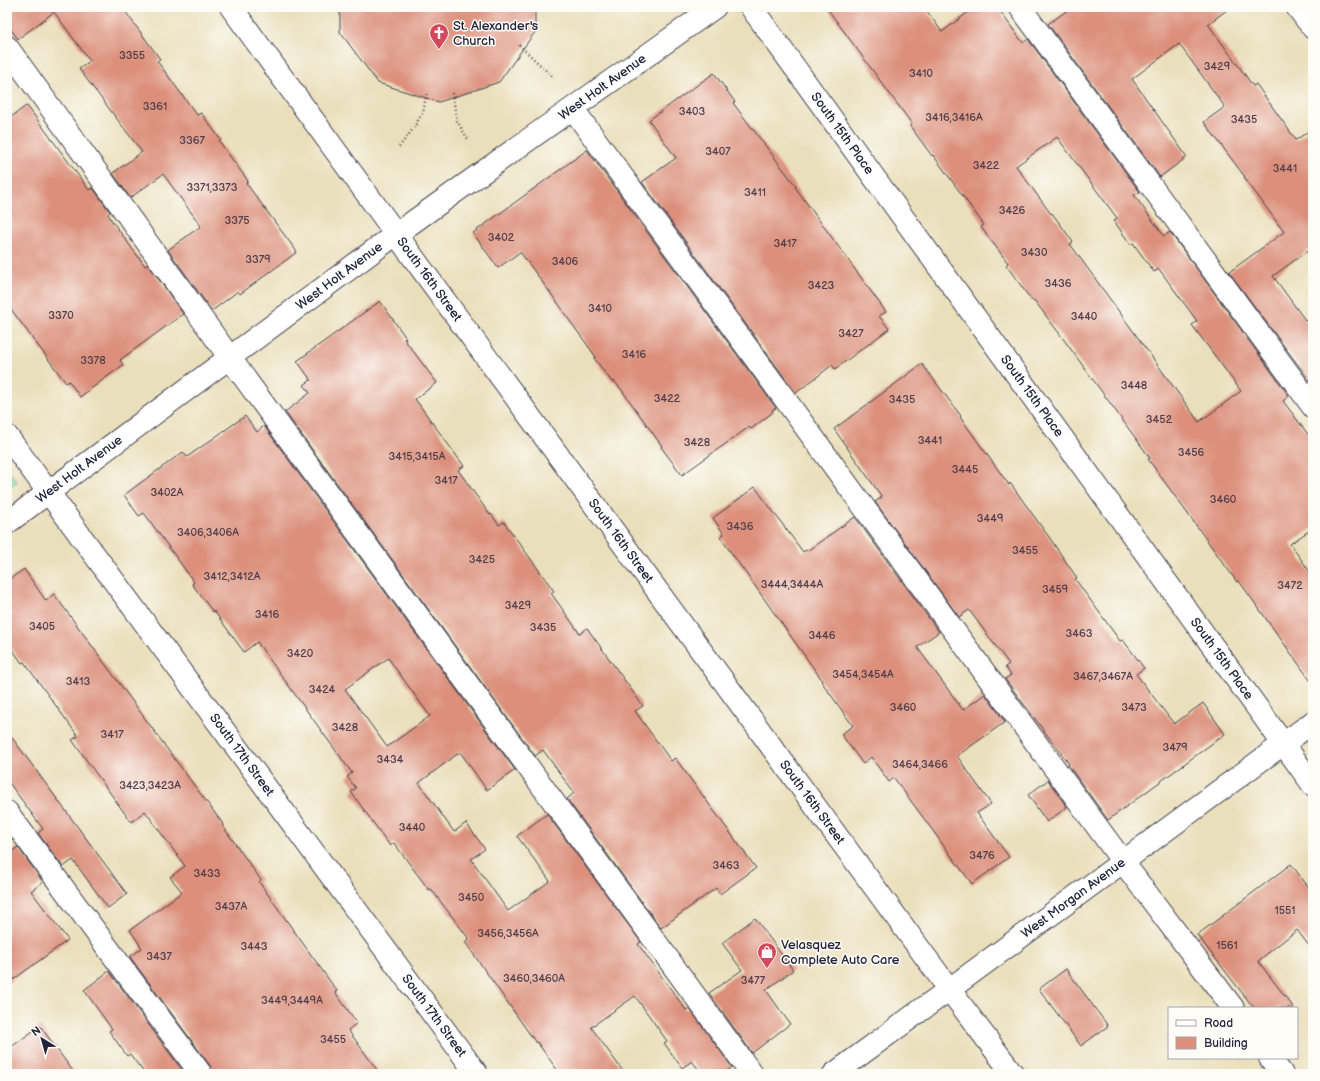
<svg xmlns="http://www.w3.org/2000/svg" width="1320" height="1081" viewBox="0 0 1320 1081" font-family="'Balsamiq Sans',sans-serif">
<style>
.green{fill:#89dd9f;stroke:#56806d}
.building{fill:#dc907c;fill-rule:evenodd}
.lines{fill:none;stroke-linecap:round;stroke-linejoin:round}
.minor-casing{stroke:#403e4e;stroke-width:24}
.path{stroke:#403e4e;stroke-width:2.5;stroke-dasharray:1 3;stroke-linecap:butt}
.minor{stroke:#fff;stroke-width:22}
.labels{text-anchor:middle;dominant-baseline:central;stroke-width:3;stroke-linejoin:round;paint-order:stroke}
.number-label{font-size:11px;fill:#503e4b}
.poi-label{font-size:13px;fill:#22223b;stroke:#fdfcf7;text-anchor:start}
.street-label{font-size:13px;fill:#22223b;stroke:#fdfcf7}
</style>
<rect width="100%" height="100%" fill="#fdfcf7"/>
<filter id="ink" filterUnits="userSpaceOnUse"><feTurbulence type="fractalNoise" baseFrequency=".025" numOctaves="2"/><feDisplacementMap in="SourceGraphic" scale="8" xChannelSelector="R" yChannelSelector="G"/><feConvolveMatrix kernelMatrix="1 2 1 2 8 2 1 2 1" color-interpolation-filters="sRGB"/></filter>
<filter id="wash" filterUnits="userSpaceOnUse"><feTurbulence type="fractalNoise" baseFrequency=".012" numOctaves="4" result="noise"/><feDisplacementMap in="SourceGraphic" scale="16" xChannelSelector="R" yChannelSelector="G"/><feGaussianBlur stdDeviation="0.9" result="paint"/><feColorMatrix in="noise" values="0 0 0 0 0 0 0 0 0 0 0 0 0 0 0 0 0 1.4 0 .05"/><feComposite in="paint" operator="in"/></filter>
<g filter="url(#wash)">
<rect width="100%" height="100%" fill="#eadfbb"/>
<!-- green -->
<path class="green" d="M7 468 17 482 7 489Z"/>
<g id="blocks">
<!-- building -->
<path class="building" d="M7 7H122L160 59 157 61 197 115 201 113 221 140 219 141 248 181 246 183 297 252 240 294 238 291 212 311 168 250 201 226 163 174 130 198 113 173 142 152 79 69 90 61 54 12 18 39 7 24Z
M340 7H535V32L499 82 439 102 378 83 340 32Z
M826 7H924L942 32 975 7H997L1023 43 1028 39 1140 192 1134 195 1164 236 1170 232 1289 396 1283 401 1313 441V528L1290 544 1313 576V684L1239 581 1237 582 1185 510 1148 459 1150 458 1059 333 1034 300 1032 301 1006 265 1008 263 981 227 984 225 933 155 932 156 910 126 912 124ZM1057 137 1117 218 1114 221 1131 245 1133 243 1154 272 1159 269 1197 321 1192 325 1241 391 1199 422 1070 244 1073 242 1052 213 1051 214 1016 166Z
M1072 7H1231L1208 24 1253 86 1256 84 1296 140 1313 128V247L1273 276 1313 331V379L1310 381 1229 272 1284 232 1244 177H1245L1204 122 1225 107 1179 44 1132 79 1187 157 1160 177 1048 24Z
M714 73 735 102 733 103 796 186 795 187 886 312 879 316 889 329 835 369 832 365 796 393 642 182 676 158 649 120Z
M26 106 28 107 89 190 93 188 110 212 108 214 112 221 145 266 148 264 183 314 120 360 123 365 80 397 69 381 66 383 7 304V120Z
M587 150 776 408 772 410 773 412 751 429 749 427 682 475 661 447 662 446 621 389 614 381 612 382 594 358 596 357 562 310H563L520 252 498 268 473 233Z
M380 301 406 338 404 339 437 383 415 399 464 466 458 470 490 515 491 514 499 525 504 522 554 591 551 593 580 634 587 628 643 706 635 711 671 761 675 758 756 868 720 894 716 888 661 928 567 799 574 793 543 750 535 756 285 412 310 393 304 385 311 380 297 361Z
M922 364 961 416 960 417 1009 485 1010 483 1049 537 1077 578 1075 579 1120 641 1123 640 1144 668 1136 674 1174 724 1203 703 1225 734 1108 820 1068 765 1069 764 1005 679 1011 675 1005 667 1009 664 969 610 959 617 875 502 882 497 834 429Z
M245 416 257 432 264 426 515 770 487 790 460 752 419 783 454 832 466 823 485 849 471 859 508 911 550 881 517 836 547 814 641 942 638 944 656 969 686 1010 689 1008 732 1067 723 1074H702L692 1061 682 1068 664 1043 667 1041 635 996 591 1027 625 1074H560L537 1042 536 1043 465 942 469 939 431 889 429 890 394 843 390 846 351 792 356 788 347 777 352 773 257 642 244 652 214 611 213 612 192 584 194 582 144 513 139 516 124 495 183 452 187 457ZM388 658 430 716 387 747 345 689Z
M755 487 803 552 806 550 807 551 855 517 939 632 917 647 963 710 985 694 1005 722 957 756 991 804 977 813 1009 857 972 884 894 778 889 782 871 757 863 764 841 734 853 726 821 681 822 680 720 537 724 534 713 518Z
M24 569 46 601 54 594 168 750 223 824 222 825 261 880 259 882 337 991 335 992 357 1023 348 1030 380 1074H213L211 1067 130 957 142 948 130 930 182 892 170 877 185 866 145 811 131 822 72 740 78 736 24 662 22 663 7 642V581Z
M7 731 127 894 108 908 73 860 63 867 38 833 43 829 7 780Z
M1048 780 1067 807 1047 822 1028 795Z
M18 847 43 882 31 891 68 940 7 984V855Z
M1291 864 1313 893V951L1297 930 1258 961 1294 1008H1254L1197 935Z
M755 918 793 970 766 990 790 1024 752 1053 709 993 742 970 722 943Z
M1066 969 1108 1026 1081 1046 1039 989Z
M109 971 185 1074H145L130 1054 127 1056 109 1031 112 1029 84 990Z
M40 1026 75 1074H7V1050Z"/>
</g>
</g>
<g filter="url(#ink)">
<use href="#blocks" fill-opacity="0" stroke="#403e4e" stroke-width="1"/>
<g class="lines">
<defs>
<g id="minor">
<path id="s1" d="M231 7 396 234 949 989 1013 1074"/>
<path id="s2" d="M751 7 1313 785"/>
<path d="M1020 7 1313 407"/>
<path d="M1297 7 1313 28"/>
<path d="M7 47 230 358 752 1074"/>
<path d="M573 109 1123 862 1233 1008"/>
<path id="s3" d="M7 436 477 1074"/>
<path id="s4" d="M7 523 396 234 715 7"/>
<path d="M7 812 201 1074"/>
<path d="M1270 1058 1282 1074"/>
<path id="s5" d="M834 1074 1313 722"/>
</g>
</defs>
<!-- minor casing -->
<use href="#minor" class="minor-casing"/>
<!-- path -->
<path class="path" d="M519 45 554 78
M452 93 457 121 469 141
M399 147 413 129 423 112 427 92"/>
<!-- minor -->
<use href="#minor" class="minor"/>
</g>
</g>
<!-- icons -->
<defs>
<symbol id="church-pin" viewBox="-11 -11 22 30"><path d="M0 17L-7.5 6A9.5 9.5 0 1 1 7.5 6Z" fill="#d1495b" stroke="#fdfcf7"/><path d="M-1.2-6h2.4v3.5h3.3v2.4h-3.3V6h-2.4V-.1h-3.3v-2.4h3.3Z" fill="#fff"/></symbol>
<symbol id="shop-pin" viewBox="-11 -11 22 30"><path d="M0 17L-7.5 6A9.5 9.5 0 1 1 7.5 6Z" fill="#d1495b" stroke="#fdfcf7"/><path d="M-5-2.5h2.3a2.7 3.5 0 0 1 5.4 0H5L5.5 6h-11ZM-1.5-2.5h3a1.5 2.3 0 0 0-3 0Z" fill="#fff"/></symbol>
</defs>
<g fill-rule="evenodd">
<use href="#church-pin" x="428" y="22" width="22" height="30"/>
<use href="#shop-pin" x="756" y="941" width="22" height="30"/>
</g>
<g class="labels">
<!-- number labels -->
<g class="number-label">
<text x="132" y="55">3355</text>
<text x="1217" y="66">3429</text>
<text x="921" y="73">3410</text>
<text x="155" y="106">3361</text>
<text x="692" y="111">3403</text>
<text x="954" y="117">3416,3416A</text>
<text x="1244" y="119">3435</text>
<text x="192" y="140">3367</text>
<text x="718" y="151">3407</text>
<text x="986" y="165">3422</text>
<text x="1285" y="168">3441</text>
<text x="212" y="187">3371,3373</text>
<text x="755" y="192">3411</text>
<text x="1012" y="210">3426</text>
<text x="237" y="220">3375</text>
<text x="501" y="237">3402</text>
<text x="785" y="243">3417</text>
<text x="1034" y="252">3430</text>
<text x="258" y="259">3379</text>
<text x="565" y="261">3406</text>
<text x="1058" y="283">3436</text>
<text x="821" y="285">3423</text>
<text x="600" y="308">3410</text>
<text x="61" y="315">3370</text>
<text x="1084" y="316">3440</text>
<text x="851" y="333">3427</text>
<text x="634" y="354">3416</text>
<text x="93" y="360">3378</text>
<text x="1134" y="385">3448</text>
<text x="667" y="398">3422</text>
<text x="902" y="399">3435</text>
<text x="1159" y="419">3452</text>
<text x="930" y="440">3441</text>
<text x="697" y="442">3428</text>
<text x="1191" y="452">3456</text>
<text x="417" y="456">3415,3415A</text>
<text x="965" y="469">3445</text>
<text x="446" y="480">3417</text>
<text x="167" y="492">3402A</text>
<text x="1223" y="499">3460</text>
<text x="990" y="518">3449</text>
<text x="740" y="526">3436</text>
<text x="208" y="532">3406,3406A</text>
<text x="1025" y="550">3455</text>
<text x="482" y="559">3425</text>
<text x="232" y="576">3412,3412A</text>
<text x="792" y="584">3444,3444A</text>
<text x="1290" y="585">3472</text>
<text x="1055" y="589">3459</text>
<text x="518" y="605">3429</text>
<text x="267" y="614">3416</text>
<text x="42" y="626">3405</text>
<text x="543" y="627">3435</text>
<text x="1079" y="633">3463</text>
<text x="822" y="635">3446</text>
<text x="300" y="653">3420</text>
<text x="863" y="674">3454,3454A</text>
<text x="1103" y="676">3467,3467A</text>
<text x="78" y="681">3413</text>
<text x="322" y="689">3424</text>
<text x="903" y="707">3460</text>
<text x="1134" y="707">3473</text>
<text x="345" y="727">3428</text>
<text x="112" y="734">3417</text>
<text x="1175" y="747">3479</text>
<text x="390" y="759">3434</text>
<text x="920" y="764">3464,3466</text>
<text x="150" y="785">3423,3423A</text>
<text x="412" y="827">3440</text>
<text x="982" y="855">3476</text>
<text x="726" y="865">3463</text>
<text x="207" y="873">3433</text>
<text x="471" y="897">3450</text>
<text x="231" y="906">3437A</text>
<text x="1285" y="910">1551</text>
<text x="508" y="933">3456,3456A</text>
<text x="1227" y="945">1561</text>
<text x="254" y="946">3443</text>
<text x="159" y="956">3437</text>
<text x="534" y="978">3460,3460A</text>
<text x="753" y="980">3477</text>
<text x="292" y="1000">3449,3449A</text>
<text x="333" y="1039">3455</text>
</g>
<!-- poi labels -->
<g class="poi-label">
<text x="453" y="26">St. Alexander's<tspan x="453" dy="15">Church</tspan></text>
<text x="781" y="945">Velasquez<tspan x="781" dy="15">Complete Auto Care</tspan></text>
</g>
<!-- street labels -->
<g class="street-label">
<text stroke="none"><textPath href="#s4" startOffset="738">West Holt Avenue</textPath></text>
<text stroke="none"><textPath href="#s2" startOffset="156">South 15th Place</textPath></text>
<text stroke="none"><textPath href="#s4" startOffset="414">West Holt Avenue</textPath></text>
<text stroke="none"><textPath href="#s1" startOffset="337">South 16th Street</textPath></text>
<text stroke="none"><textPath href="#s2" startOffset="480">South 15th Place</textPath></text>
<text stroke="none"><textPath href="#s4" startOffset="90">West Holt Avenue</textPath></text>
<text stroke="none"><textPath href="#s1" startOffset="661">South 16th Street</textPath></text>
<text stroke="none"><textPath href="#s2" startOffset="804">South 15th Place</textPath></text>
<text stroke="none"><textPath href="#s3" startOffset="396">South 17th Street</textPath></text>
<text stroke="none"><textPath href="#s1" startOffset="985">South 16th Street</textPath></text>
<text stroke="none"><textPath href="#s5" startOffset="297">West Morgan Avenue</textPath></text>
<text stroke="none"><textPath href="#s3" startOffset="720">South 17th Street</textPath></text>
</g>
</g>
<!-- margin -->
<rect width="1320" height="1081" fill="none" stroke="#fdfcf7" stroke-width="24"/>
<!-- legend -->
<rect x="1168" y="1007" width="130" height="52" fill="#fdfcf7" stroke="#a5a5ac"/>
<rect x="1176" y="1020" width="20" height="6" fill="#ffffff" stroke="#a5a5ac"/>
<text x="1204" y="1027" font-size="12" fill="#22223b">Road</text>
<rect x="1176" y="1037" width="20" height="12" fill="#dc907c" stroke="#a5a5ac"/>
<text x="1204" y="1047" font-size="12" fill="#22223b">Building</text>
<!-- north arrow -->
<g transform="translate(42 1039) rotate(323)" stroke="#fdfcf7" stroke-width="3" paint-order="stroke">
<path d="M0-3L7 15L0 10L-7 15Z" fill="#22223b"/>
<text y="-6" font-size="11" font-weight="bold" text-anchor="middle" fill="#22223b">N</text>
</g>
</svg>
